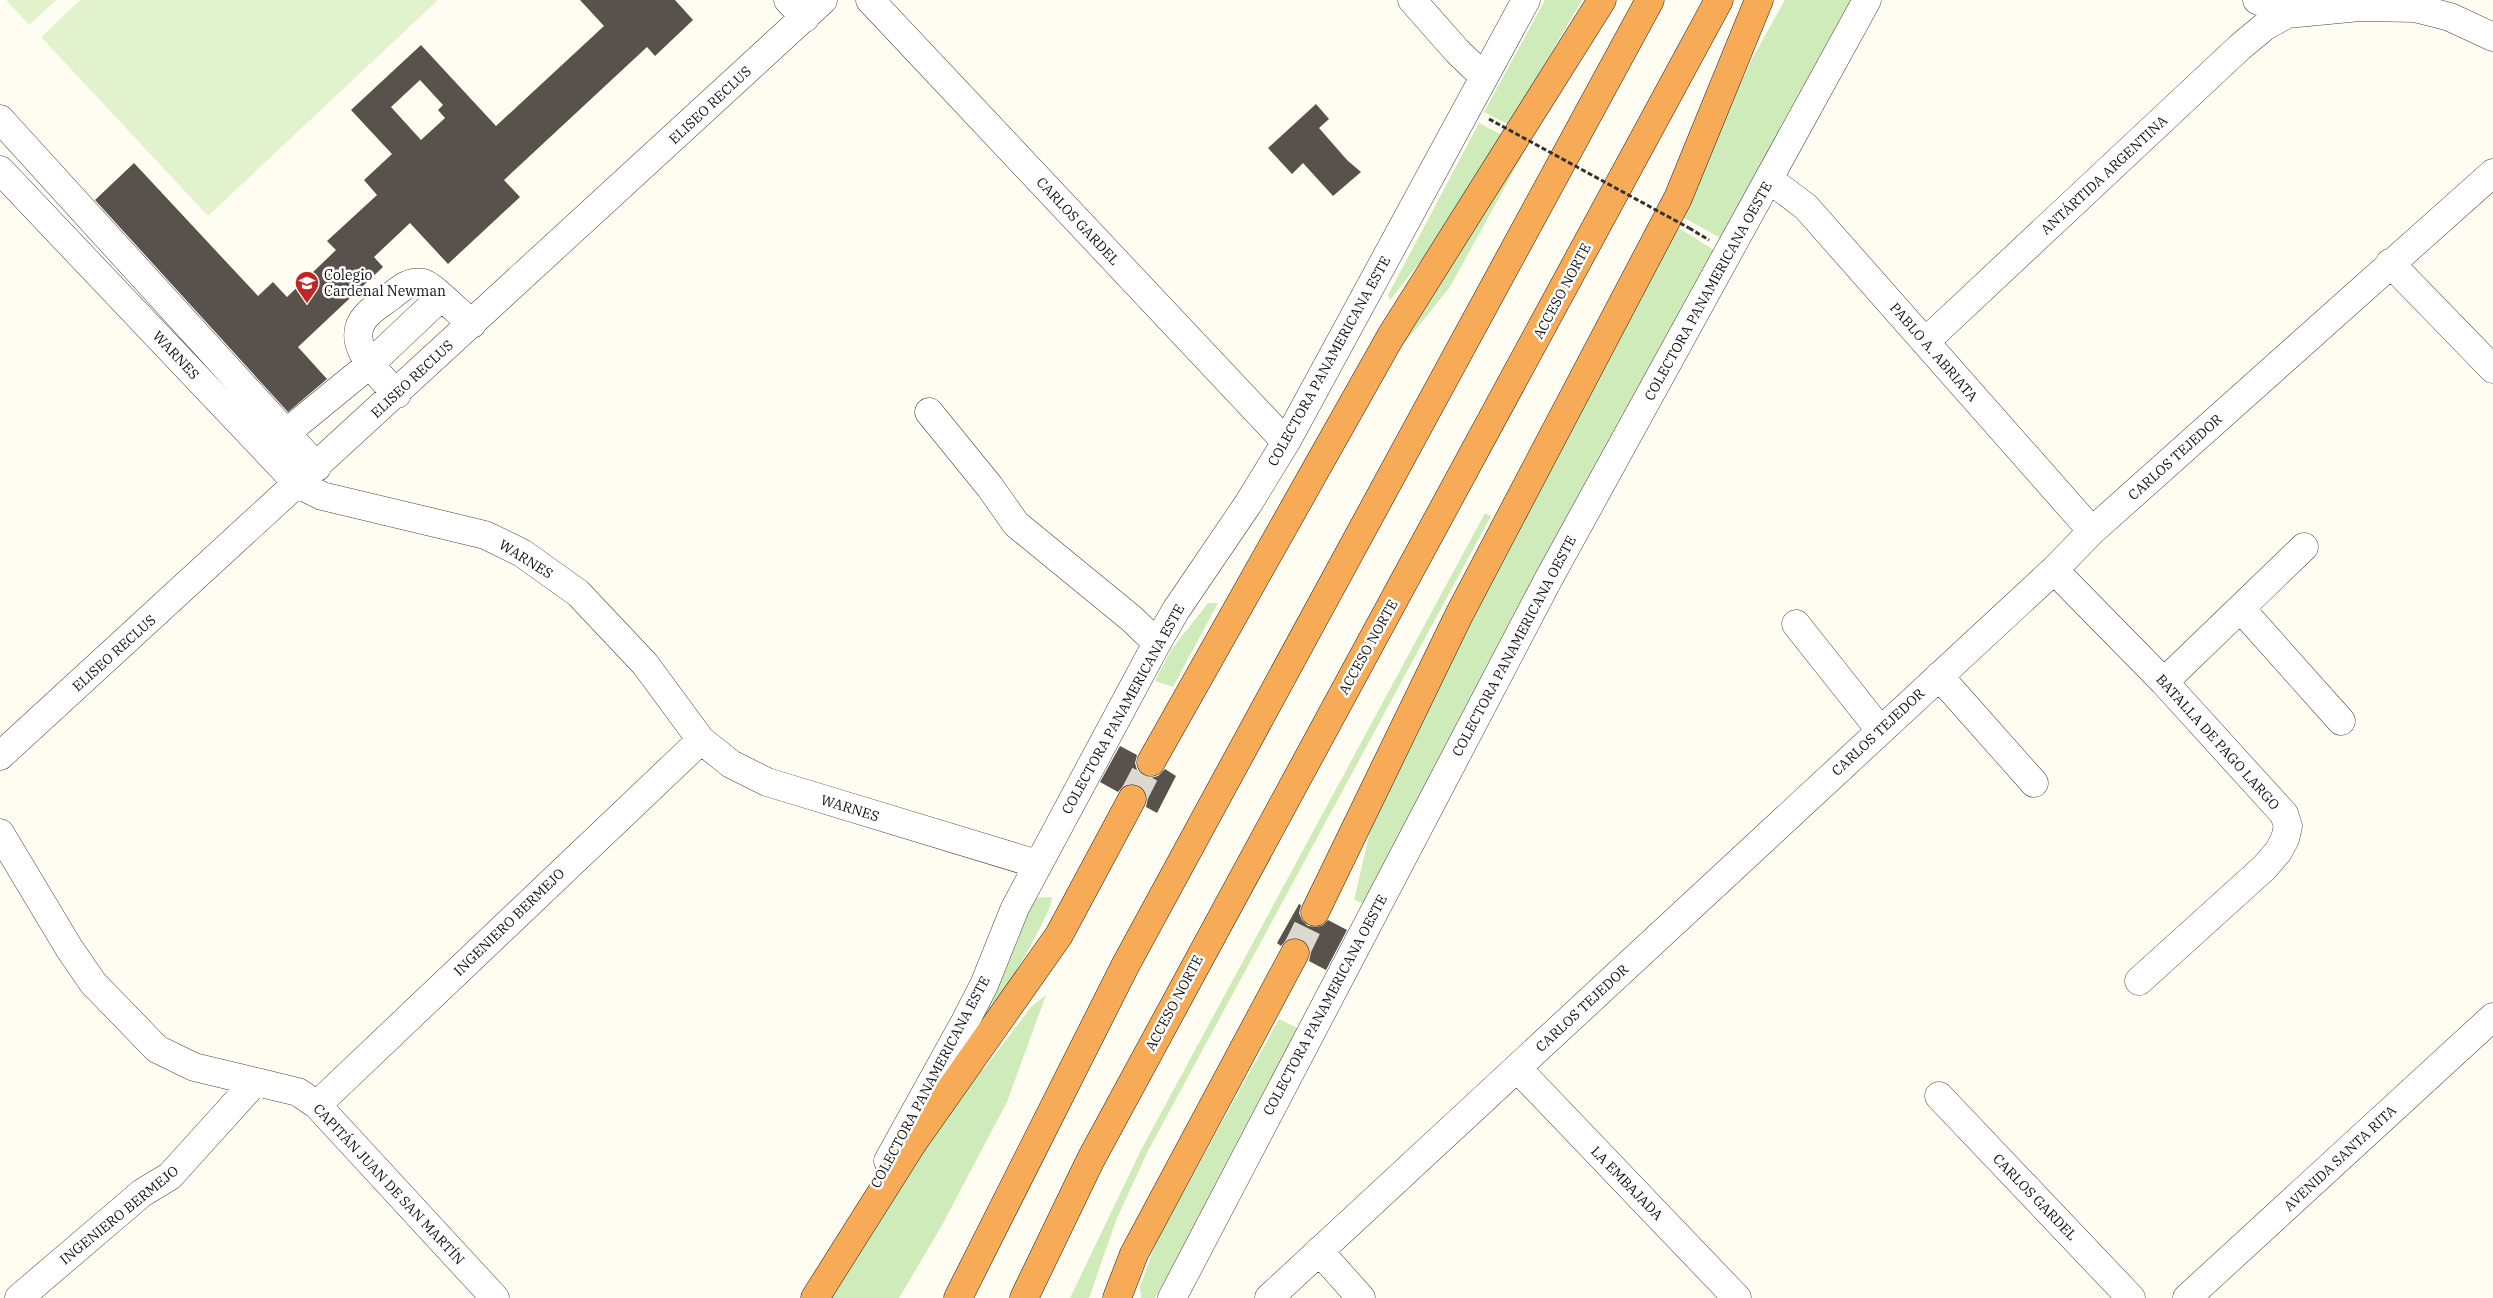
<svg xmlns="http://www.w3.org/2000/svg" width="2493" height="1298" viewBox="0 0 2493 1298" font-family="'IBM Plex Serif',serif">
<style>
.green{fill:#d0ebba}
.pitch{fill:#e2f2cc}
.building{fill:#59514b;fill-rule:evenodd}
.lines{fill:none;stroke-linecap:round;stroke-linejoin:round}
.highway-tunnel{stroke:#dbd9d0;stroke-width:28;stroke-dasharray:28 14;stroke-linecap:butt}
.minor-casing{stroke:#434343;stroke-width:29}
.highway-casing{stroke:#212121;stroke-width:29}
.path{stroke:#323232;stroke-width:3;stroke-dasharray:5 2.5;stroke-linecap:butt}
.minor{stroke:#fff;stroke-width:28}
.highway{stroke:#f8ab57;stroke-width:28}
.path-bridge{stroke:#323232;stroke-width:3;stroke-dasharray:5 2.5;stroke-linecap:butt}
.labels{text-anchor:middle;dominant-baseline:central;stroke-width:5;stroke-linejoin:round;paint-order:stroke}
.street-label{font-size:14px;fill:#101010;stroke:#fff}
.poi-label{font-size:14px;fill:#101010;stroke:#fff;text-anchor:start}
</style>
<rect width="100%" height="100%" fill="#fffdf2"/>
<!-- green -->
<path class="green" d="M1545 0H1582L1509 125 1484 112Z
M1785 0H1853L1724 240 1679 215 1752 59Z
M1568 72 1450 287 1391 360Z
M1479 123 1506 137 1427 253 1390 300 1388 295Z
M1671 223 1717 252 1367 905 1354 900 1371 827 1419 720Z
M1485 513 1491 516 1148 1151 1117 1218 1089 1298H1070L1141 1150Z
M1208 603H1218L1173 687 1155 681 1171 650Z
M1052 897C1054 911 991 1014 980 1034L974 1031 1029 898Z
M1046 995 1007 1102 941 1227 899 1298H830L959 1092 975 1071 984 1069 1031 1007Z
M1279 1019 1301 1030 1155 1298H1141L1140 1287 1156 1242Z"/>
<!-- pitch -->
<path class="pitch" d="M6 0H56L29 25Z
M80 0H438L208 216 41 37Z"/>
<!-- building -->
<path class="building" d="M580 0H675L693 20 655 56 647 47 504 180 520 197 448 264 410 223 374 257 383 267 298 347 327 379 288 412 95 200 134 163 258 296 273 282 287 297 336 250 327 241 377 195 364 180 392 154 351 110 421 45 496 126 604 26ZM420 80 443 105 438 110 445 118 421 140 391 107Z
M1316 104 1329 119 1319 128 1347 160 1361 172 1333 196 1303 163 1292 174 1268 148Z
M1120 746 1137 755 1135 763 1137 770 1144 776 1151 778 1158 776 1165 769 1176 776 1157 813 1146 807 1148 798 1145 791 1140 786 1131 783 1123 786 1118 792 1100 782Z
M1299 904 1301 905 1299 913 1302 920 1308 926 1317 927 1323 925 1328 920 1347 930 1326 970 1309 961 1311 952 1308 944 1303 940 1294 937 1286 940 1281 946 1277 943Z"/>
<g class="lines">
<!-- highway-tunnel -->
<path class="highway-tunnel" d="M1132 799 1151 762
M1295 953 1315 912"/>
<defs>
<path id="minor" d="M788 0 805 18
M870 0 1286 442
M1412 0 1457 51 1484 77
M2257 0 2287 14 2360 7 2415 8 2450 17 2493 37
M0 119 317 467
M0 170 298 484 322 496 485 535 522 553 578 593 645 664 701 740 731 764 767 782 1037 864
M1769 179 1806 207 2092 531
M2390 263 2493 369
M1925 342 2240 47 2264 27 2287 14
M397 394C380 376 342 343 366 316 372 309 382 303 390 297 399 290 409 280 423 283 431 284 463 317 472 324
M929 412 990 487 1016 524 1132 619 1157 643
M286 433 369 365 441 297
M2054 570 2164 682 2284 814 2288 826 2285 839 2278 852 2264 868 2139 981
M2241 609 2341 721
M1796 624 1880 730
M1939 676 2034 783
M2164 682 2304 547
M0 756 823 0
M0 833 69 948 93 983 157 1049 194 1067 298 1092 317 1105 495 1298
M1517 1068 1737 1298
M1939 1096 2131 1298
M317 1105 701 740
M888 1161 966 1020 984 985 1015 908 1157 643 1176 610 1248 504 1286 442 1526 0
M1319 1251 1361 1298
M19 1298 142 1193 170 1176 255 1082
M1172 1298 1548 580 1867 0
M1269 1298 2054 570 2092 531 2493 173
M2187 1298 2493 1017"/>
<path id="highway" d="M1151 762 1391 336 1602 0
M1315 912 1459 615 1678 198 1759 0
M815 1298 912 1144 1059 935 1132 799
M958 1298 1125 966 1650 0
M1024 1298 1091 1159 1719 0
M1117 1298 1134 1254 1295 953"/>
</defs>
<!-- minor casing -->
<use href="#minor" class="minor-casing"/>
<!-- highway casing -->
<use href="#highway" class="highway-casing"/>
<!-- path -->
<path class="path" d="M1689 228 1709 240"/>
<!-- minor -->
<use href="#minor" class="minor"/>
<!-- highway -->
<use href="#highway" class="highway"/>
<!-- path-bridge -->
<path class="path-bridge" d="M1489 119 1689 228"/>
</g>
<!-- icons -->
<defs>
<symbol id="school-pin" viewBox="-11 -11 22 30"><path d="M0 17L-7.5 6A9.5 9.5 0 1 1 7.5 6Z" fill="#c52522" stroke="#fff"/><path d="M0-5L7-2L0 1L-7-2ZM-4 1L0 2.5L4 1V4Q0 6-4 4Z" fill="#fff"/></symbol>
</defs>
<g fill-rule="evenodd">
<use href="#school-pin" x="293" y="269" width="28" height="38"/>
</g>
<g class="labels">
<!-- street labels -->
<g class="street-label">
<text transform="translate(710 105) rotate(-43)">ELISEO RECLUS</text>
<text transform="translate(2104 175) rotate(-43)">ANTÁRTIDA ARGENTINA</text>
<text transform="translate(1078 221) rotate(47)">CARLOS GARDEL</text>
<text transform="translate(1562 291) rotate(-62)">ACCESO NORTE</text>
<text transform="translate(1708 291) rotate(-61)">COLECTORA PANAMERICANA OESTE</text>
<text transform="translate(1934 352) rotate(49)">PABLO A. ABRIATA</text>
<text transform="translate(176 355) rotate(47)">WARNES</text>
<text transform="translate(1329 361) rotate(-61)">COLECTORA PANAMERICANA ESTE</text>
<text transform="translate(412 379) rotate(-43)">ELISEO RECLUS</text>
<text transform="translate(2175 457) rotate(-42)">CARLOS TEJEDOR</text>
<text transform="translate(526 559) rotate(32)">WARNES</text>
<text transform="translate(1514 646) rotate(-62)">COLECTORA PANAMERICANA OESTE</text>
<text transform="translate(1368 647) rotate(-61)">ACCESO NORTE</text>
<text transform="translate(114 653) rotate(-42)">ELISEO RECLUS</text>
<text transform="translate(1123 709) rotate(-61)">COLECTORA PANAMERICANA ESTE</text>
<text transform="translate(1878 732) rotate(-43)">CARLOS TEJEDOR</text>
<text transform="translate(2218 742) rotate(48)">BATALLA DE PAGO LARGO</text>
<text transform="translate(850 808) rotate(17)">WARNES</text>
<text transform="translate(509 922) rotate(-44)">INGENIERO BERMEJO</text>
<text transform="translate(1174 1003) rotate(-62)">ACCESO NORTE</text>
<text transform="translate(1325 1005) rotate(-62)">COLECTORA PANAMERICANA OESTE</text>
<text transform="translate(1582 1008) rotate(-43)">CARLOS TEJEDOR</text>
<text transform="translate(930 1082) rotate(-62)">COLECTORA PANAMERICANA ESTE</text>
<text transform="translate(2340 1158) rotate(-43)">AVENIDA SANTA RITA</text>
<text transform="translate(1627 1183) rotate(46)">LA EMBAJADA</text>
<text transform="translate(389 1184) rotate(47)">CAPITÁN JUAN DE SAN MARTÍN</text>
<text transform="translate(2035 1197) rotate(46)">CARLOS GARDEL</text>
<text transform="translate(119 1215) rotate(-39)">INGENIERO BERMEJO</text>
</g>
<!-- poi labels -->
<g class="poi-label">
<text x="324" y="275">Colegio<tspan x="324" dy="16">Cardenal Newman</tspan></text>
</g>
</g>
</svg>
